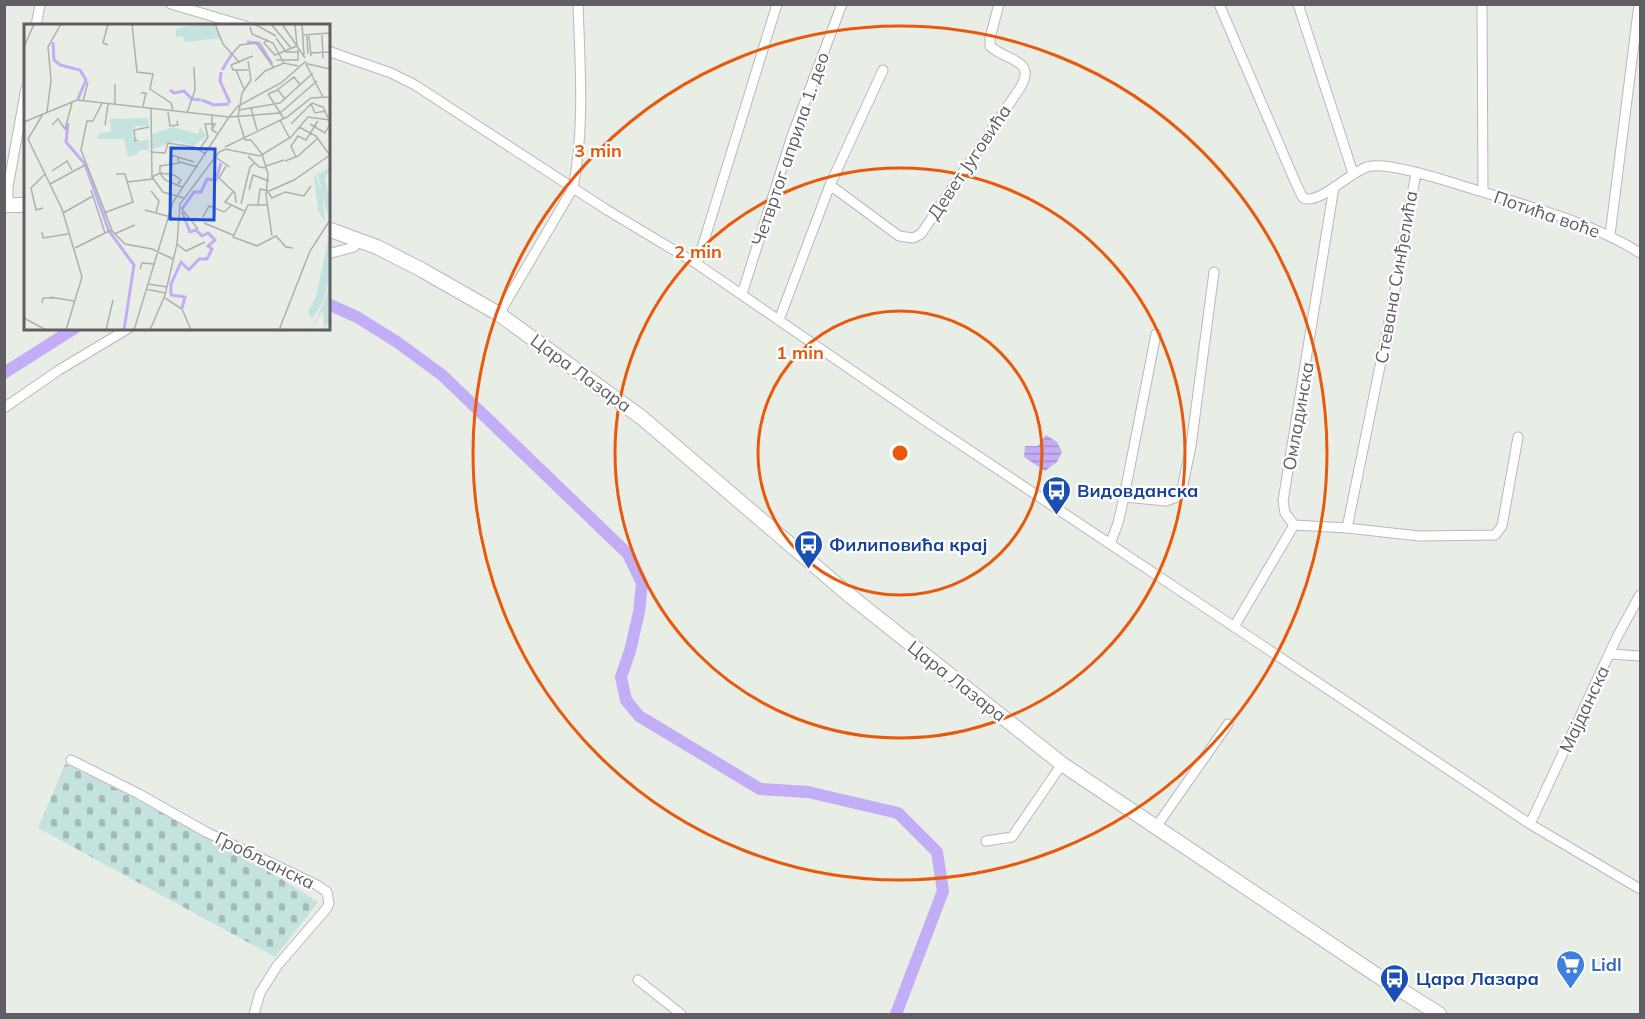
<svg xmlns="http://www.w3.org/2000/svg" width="1645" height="1019" viewBox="0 0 1645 1019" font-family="Mulish,sans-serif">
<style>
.cemetery{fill:url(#cemetery-stones)}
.water{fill:url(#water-rules)}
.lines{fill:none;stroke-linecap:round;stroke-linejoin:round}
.canal{stroke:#c3adf6;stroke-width:12}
.street-casing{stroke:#bab7be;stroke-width:11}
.secondary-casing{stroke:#bab7bd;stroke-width:16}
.street{stroke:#fff;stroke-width:9}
.secondary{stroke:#fff;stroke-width:14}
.ring{fill:none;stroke:#e8590c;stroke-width:3}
.labels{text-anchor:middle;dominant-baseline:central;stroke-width:4.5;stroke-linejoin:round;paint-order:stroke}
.street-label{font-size:18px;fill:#605d64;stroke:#fff}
.transit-label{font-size:18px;font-weight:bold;fill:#164399;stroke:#fff;text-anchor:start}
.shop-label{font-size:18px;font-weight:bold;fill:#366cbe;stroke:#fff;text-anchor:start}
.inset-river{fill:none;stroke:#c3adf6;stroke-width:3}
.inset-road{fill:none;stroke:#aeb0ad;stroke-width:1.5}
.view{fill:#1d4ed8;fill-opacity:0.15;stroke:#1d4ed8;stroke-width:3}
.inset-edge{fill:none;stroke:#605d64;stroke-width:3}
.centre{fill:#e8590c;stroke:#fff;stroke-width:3}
.ring-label{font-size:18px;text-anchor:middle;font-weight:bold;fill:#e8590c;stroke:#fff;stroke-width:4.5;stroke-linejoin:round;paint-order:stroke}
</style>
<defs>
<pattern id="cemetery-stones" width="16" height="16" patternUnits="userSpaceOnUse" patternTransform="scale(1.5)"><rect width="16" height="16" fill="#c5e3de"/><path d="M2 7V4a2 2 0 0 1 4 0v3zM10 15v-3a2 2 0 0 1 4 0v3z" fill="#a3bbb8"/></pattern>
<pattern id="water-rules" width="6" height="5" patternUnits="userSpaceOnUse" patternTransform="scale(1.5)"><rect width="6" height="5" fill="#c3adf6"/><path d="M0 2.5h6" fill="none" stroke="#a290cb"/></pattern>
</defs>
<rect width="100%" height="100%" fill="#e8eee5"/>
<!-- cemetery -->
<path class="cemetery" d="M65 764 206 832 318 902 275 957 38 828Z"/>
<!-- water -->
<path class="water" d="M1046 435 1057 442 1062 452 1057 462 1045 471 1024 457 1025 446H1038Z"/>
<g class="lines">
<!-- canal -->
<path class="canal" d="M328 304 357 317 397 342 442 375 628 554 642 583 639 612 630 651 621 677 626 700 639 716 760 789 808 792 898 813 937 852 943 891 896 1014
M4 373 75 328"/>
<defs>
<path id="street" d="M171 4 245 26
M1219 4 1297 186 1303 198C1320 205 1348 173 1367 167 1389 160 1458 185 1483 192L1482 4
M1298 4 1353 173
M36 26 40 4
M328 51 391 73 415 85 607 210 697 264 930 424 1530 824 1640 889
M830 185 899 236 913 238 921 234 1020 88C1038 59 1005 61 990 46V38L999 4
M1483 192C1536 209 1593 223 1640 253
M8 205V187L26 88
M1610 235 1639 4
M328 254 354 247 358 239
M697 264 777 4
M742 294 792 136 842 4
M499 314 573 188C585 128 580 65 578 4
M779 320 830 185 883 70
M4 408 59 370 129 328
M1124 497 1166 501 1177 497 1182 489 1191 446 1214 272
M1294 525 1285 513 1283 501 1334 187
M1294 525 1347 528 1419 536 1495 535 1502 526 1518 437
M1347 528 1390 317 1416 173
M1110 544 1118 523 1124 497 1156 334
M1234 627 1294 525
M1609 654 1640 656
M71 760 139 794 206 832 317 885 327 892 329 903 327 908 277 966 260 993 254 1014
M1530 824 1617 637 1640 595
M1156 827 1228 724
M986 841 1012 837 1062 764
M638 980 681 1014"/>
<path id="secondary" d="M4 205H26
M328 229 377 247 422 270 499 314 641 417 849 595 1062 764 1375 974 1439 1014"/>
</defs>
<!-- street casing -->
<use href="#street" class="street-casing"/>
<!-- secondary casing -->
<use href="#secondary" class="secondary-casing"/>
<!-- street -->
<use href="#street" class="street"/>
<!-- secondary -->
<use href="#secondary" class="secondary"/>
</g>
<!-- distance rings -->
<g class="ring">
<circle cx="900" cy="453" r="142"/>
<circle cx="900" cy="453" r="285"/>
<circle cx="900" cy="453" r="427"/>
</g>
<!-- icons -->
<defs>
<symbol id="bus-pin" viewBox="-11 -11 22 30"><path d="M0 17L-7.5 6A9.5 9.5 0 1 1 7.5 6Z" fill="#1a4fb4" stroke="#fff"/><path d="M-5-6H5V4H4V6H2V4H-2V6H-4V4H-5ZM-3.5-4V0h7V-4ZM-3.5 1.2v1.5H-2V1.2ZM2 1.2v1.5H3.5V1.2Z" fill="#fff"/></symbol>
<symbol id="supermarket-pin" viewBox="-11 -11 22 30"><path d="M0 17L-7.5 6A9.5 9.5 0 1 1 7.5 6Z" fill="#3f7fe0" stroke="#fff"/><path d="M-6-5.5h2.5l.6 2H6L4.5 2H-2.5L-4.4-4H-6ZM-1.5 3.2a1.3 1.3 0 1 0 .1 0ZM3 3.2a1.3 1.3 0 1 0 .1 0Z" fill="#fff"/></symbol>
</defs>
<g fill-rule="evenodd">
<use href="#bus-pin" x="1040" y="474" width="33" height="45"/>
<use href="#bus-pin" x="792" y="528" width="33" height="45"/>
<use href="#supermarket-pin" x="1554" y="948" width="33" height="45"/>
<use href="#bus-pin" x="1378" y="962" width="33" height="45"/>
</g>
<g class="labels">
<!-- street labels -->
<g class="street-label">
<text transform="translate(790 149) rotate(-71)">Четвртог априла 1. део</text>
<text transform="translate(969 162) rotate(-56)">Девет Југовића</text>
<text transform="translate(1547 214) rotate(19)">Потића воће</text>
<text transform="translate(1396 277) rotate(-80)">Стевана Синђелића</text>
<text transform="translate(581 373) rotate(36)">Цара Лазара</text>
<text transform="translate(1298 416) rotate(-80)">Омладинска</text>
<text transform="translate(957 681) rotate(38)">Цара Лазара</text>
<text transform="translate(1584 709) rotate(-65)">Мајданска</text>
<text transform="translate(265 860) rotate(26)">Гробљанска</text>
</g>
<!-- transit labels -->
<g class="transit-label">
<text x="1077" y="490">Видовданска</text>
<text x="829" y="544">Филиповића крај</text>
<text x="1416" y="978">Цара Лазара</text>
</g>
<!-- shop labels -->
<g class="shop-label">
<text x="1591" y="964">Lidl</text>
</g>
</g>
<!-- overview -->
<g transform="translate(24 24)">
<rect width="306" height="306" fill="#e8eee5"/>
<path d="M124 94 125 102H111L108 111 111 118 125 115V126H115L114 130 104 133 100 115H73L76 109 87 108 86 95ZM149 103 174 110 176 103 183 112 170 122 151 117 127 126 128 110Z" fill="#c5e3de"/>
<path d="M306 136 292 152 298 167 301 197 294 187 290 153ZM306 143 301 155 306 176 303 190 294 151ZM306 207V249L300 276 288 295 284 288 292 273ZM306 254V297L300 306 299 286 287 306 302 274Z" fill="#c5e3de"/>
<path d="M190 0 197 14 160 18 159 12 152 13V6L159 3Z" fill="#c5e3de"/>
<path class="inset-river" d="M29 18 30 36 36 41 56 46 62 56 54 75M223 18 235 19 248 40M198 46 208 30M197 48 196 57 206 79M146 66 150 69 160 67 168 75 177 76M178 76 190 81 205 80M44 99 42 118 61 140 85 207 110 241 100 306M158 185 170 168H177L183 155 192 156 197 139M158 188 166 208 172 206 178 212 184 209 191 216 184 222 188 225 183 235H175L165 246M158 284 161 273 147 271V260L157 238 165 246"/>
<path class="inset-road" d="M84 0 79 19 84 21M108 0 113 48 129 50 126 65 147 79 149 86M191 0 199 20 216 39M230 0 252 12M247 0 267 24M258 0 281 34M278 0 280 31M226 3 228 10 249 19 260 39M279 11 306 9M298 11 299 34M283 12 284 30M285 12 287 32M252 14 262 28H274M243 15 240 19 251 31 273 22 271 0M0 23 10 0M287 29 306 28M208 30 216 21 232 19 250 44M252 36H274V26M224 37 227 56 218 69 214 93 221 116H227L238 130 244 150 242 171 248 212M282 40 299 73M284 40 306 45M207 41 229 32M207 41 209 46H224M212 46 220 65M231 57 241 47 260 39 274 42M253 66 270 53 276 61M117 69H122L119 82M244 70 260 95M244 70 254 66 261 75M59 77 64 58M78 79 69 97H63L57 126 88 206M91 80V60M287 80 291 89 302 87M227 84 233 106M127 85 128 153 139 168 160 174M215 86 256 79 289 49M23 88 27 56 24 23 37 0M144 88 146 102 154 101 153 97M163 89 171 66 170 43M19 90 4 115 38 185 58 253 42 306M188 92V106L193 109M256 96 265 113M0 98 53 76 205 93 214 82 257 59 281 38 284 40M267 100 288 79 299 83 304 94M286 100 301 109 306 100M28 101 34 95 41 105 48 79M81 101 84 80M275 103 292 112 305 130M114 116 111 117 110 106 125 103M201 123 263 93 287 74 306 73M201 125 236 132 267 113 284 93 306 96M175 126 184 113 181 100H191L188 106M126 128 141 129 144 119 170 123 182 130M147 131 170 138M224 132 235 143 242 144M191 133 206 143M272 133 267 122 274 112 282 116 294 97M261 137 274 132 294 114M156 138 174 143M202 142 195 154 211 169 212 179M242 142 260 136M28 147 43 137 48 146M136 148V142L155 139 154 134M136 149 141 156 158 163M128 153 136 149 150 151 157 156 154 160M103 158 129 155M26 160 63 140M67 166 81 209M225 166 229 151 245 157M127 167 135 177 132 189M245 167 270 156 306 131M209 168 201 178 220 187M244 168 248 174 261 168 280 172 287 162M217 180 226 143 231 139M234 181 236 165 245 167M244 181H224L209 213 233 222 252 212 262 223 269 224M19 184 12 186 7 164 21 150M157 184 174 205M121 186 154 195M39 189 69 172M80 189 109 178 101 150H92M179 193 185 182 200 188 207 182M180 199 209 211M18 208 19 214 44 210M90 210 111 201M153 220 162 227 181 218M51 224 87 206 101 220 128 225 149 235M116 245 118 239 130 240M124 260 143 263M122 265 141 269M26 273 50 277M141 274 158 285 167 306M18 279 19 274H32M0 294 22 306M82 306 89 276M110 306 149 178 205 93 256 89 293 57M126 306 141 271 153 220 156 180 195 128 202 125M255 306 286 227 306 196"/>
<path class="view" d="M147 124 191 125 190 196 146 195Z"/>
<rect width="306" height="306" class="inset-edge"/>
</g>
<circle cx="900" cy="453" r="9" class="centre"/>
<g class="ring-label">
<text x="598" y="157">3 min</text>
<text x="698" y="258">2 min</text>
<text x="800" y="359">1 min</text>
</g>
<!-- border -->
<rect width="1645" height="1019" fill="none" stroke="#605d64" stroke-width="12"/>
</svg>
